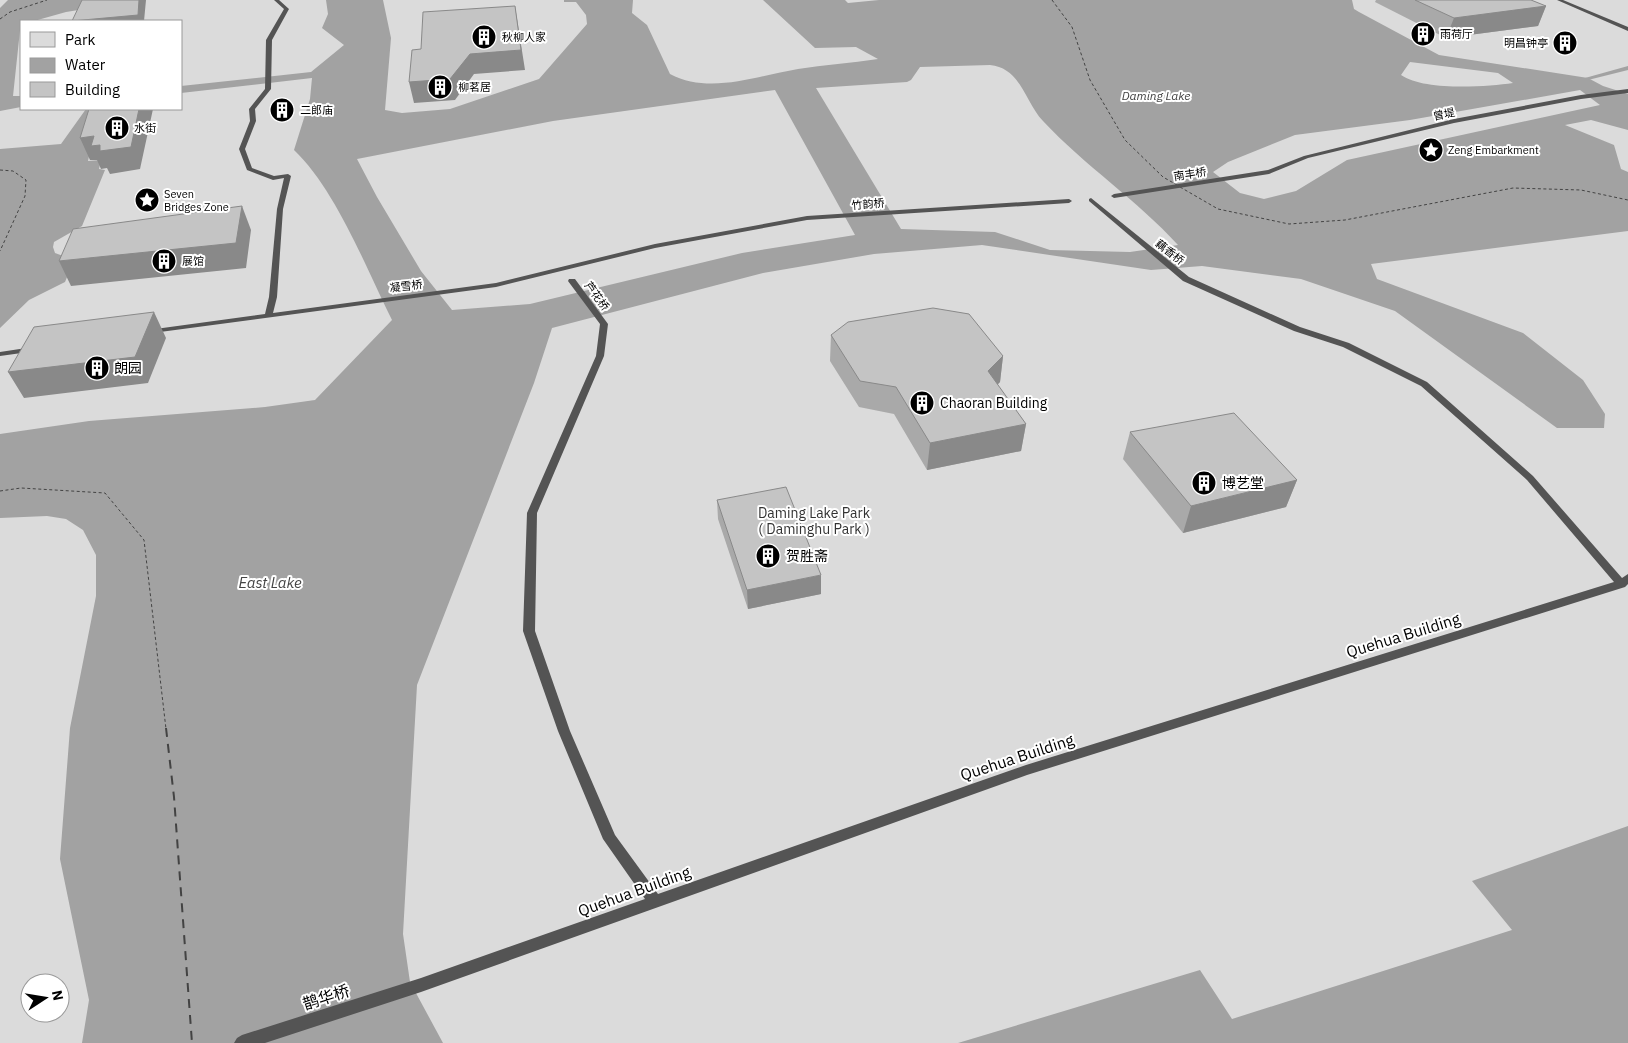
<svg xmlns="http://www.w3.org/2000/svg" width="1628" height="1043" viewBox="0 0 1628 1043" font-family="'IBM Plex Sans','Noto Sans SC',sans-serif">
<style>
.green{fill:#dbdbdb;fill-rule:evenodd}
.water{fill:#a2a2a2;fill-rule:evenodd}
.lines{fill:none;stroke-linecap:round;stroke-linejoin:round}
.stream{fill:#a2a2a2;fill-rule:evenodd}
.ferry-far1{stroke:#434343;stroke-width:1;stroke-dasharray:3 2.5;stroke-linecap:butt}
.ferry{stroke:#434343;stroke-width:2;stroke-dasharray:9 7;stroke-linecap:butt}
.lane{fill:#545454;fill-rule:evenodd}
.wall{fill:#a9a9a9}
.shaded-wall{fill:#898989}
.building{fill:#c4c4c4;stroke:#898989}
.labels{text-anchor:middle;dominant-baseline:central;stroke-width:4;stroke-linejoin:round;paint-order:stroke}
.far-poi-label{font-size:11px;fill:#000;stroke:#fff;text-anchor:start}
.far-street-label{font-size:11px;fill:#000;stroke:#fff}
.far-water-label{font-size:12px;font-style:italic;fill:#434343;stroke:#fff}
.poi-label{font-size:14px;fill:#000;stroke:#fff;text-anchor:start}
.park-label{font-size:14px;fill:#323232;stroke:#fff}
.water-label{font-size:15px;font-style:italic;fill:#434343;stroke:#fff}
.near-street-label{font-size:16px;fill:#000;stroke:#fff}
</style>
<rect width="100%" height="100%" fill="#fff"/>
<!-- green -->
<path class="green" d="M0 0H1628V1043H0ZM21 21H181V109H21ZM30 983H60V1013H30Z"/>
<!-- water -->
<path class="water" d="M8 0H140L66 12 34 21H21L13 96H21V107L0 111V8Z
M326 0H383L391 38 385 110 402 113 450 109 539 79 587 24 586 15 576 2H564V0H633L632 13 647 25 670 74C710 95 756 76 798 69 824 65 851 63 878 59L856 47 815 48 763 0H845L848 3 879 0H1352L1354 9 1359 12 1439 55 1588 78 1603 86 1628 94V130L1591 120 1565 125 1614 145 1621 169 1628 172V231L1371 264 1377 279 1523 333 1583 380 1605 414 1604 428H1557L1395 311 1301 279 1202 266 1151 270 982 245 874 254 763 273 552 328 534 383 417 685 403 934 410 982 443 1043H82L89 1000 60 859 70 728 96 596V555L83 530 66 519 47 516 0 518V434L89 421 265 407 315 400 392 320C366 268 336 190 294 150L310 99 312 78 181 93V86L311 72 344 45 322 28 328 14ZM1410 62 1498 73 1513 83C1485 87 1424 91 1401 75ZM990 65C1021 68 1025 102 1043 121 1085 166 1137 200 1178 245L1130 252 1050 250 995 232 901 229 816 88 907 82 911 80 920 67ZM775 90 855 235 742 253 530 304 452 310 421 271 377 197 357 159 553 121ZM1580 90 1600 105 1347 160 1296 191 1264 199 1240 193 1213 172 1228 162 1295 135 1410 120Z
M86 109H99L88 161 101 160 99 169 105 170 82 226 54 242 53 247 55 253 74 260 65 282 29 300 0 328V149L61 144Z
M1628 826V1043H958L1200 970 1232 1019 1512 930 1472 881Z"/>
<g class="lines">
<!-- stream -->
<path class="stream" d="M1628 66V70L1588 80 1585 78Z"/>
<!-- ferry-far1 -->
<path class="ferry-far1" d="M1052 0 1072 27 1090 80 1125 140 1163 177 1177 185
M0 19 10 12 47 0
M0 170 13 171 26 180 25 196 0 251
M1180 187 1218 209 1289 224 1345 220 1513 188 1581 190 1628 200
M0 491 21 488 105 493 144 540 166 729"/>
<!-- ferry -->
<path class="ferry" d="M166 728 174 797 192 1043"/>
<!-- lane -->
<path class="lane" d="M274 0H279L289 9 272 40 271 89 255 109 256 121 245 149 252 168 274 176 288 174 291 176 283 209 277 297 273 313 496 283 655 244 807 216 1069 199 1072 201 1069 203 807 220 655 248 496 287 145 334 144 332 148 330 265 314 269 297 277 209 284 178 273 180 247 170 239 149 250 121 249 109 265 89 266 40 284 9Z
M1557 0H1563L1628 27V31Z
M1628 89V93L1581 99 1454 123 1308 158 1269 174 1114 198 1111 196 1114 194 1268 170 1304 156 1454 119 1581 95Z
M1091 198 1189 277 1300 327 1349 343 1427 382 1533 476 1622 578 1628 574V584L1625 587 1027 775 421 992 265 1043H234L237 1038 242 1035 421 978 645 899 603 839 558 731 523 631 527 513 596 356 600 324 568 281 569 279H575L608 324 604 356 537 513 535 631 570 731 615 835 658 894 1026 765 1614 582 1527 480 1421 386 1343 347 1294 331 1183 281 1089 201V199Z
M33 347 37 349 36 351 0 356V352Z"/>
</g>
<!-- wall -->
<path class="wall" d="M1376 0H1531L1546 6 1538 26 1446 38 1375 2Z
M831 335 1003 356 1000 382 997 385 1026 424 1021 451 927 470 894 414 859 407 830 361Z
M1130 432 1297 480 1286 507 1183 533 1123 459Z
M717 500 821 594 748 609 718 519Z"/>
<!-- shaded-wall -->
<path class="shaded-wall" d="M139 0H146L144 21H73Z
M515 6 525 70 474 74 455 100 414 103 409 82 470 54Z
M1546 6 1538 26 1446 38 1454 18Z
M139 109H153L140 169 110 174 107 168 101 169 97 160H90L80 138 94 136Z
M242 206 251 230 246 268 71 286 59 261Z
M154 312 166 338 148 383 24 398 8 372Z
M1003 356 1000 382 984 398 988 371Z
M1026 424 1021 451 927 470 930 443Z
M1297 480 1286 507 1183 533 1191 506Z
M821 575V594L748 609 747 590Z"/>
<!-- building -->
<path class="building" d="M82 0H139L138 15 72 21Z
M1415 0H1531L1546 6 1454 18Z
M515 6 521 50 470 54 450 79 409 82 412 50 421 49 423 12Z
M89 109H139L131 147 100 151V145L91 146 94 136 80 138Z
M242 206 236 243 59 261 73 229Z
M933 308 969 314 1003 356 988 371 1026 424 930 443 896 387 860 381 831 335 848 322Z
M154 312 135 357 8 372 34 327Z
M1234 413 1297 480 1191 506 1130 432Z
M786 487 821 575 747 590 717 500Z"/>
<!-- icons -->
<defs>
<symbol id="building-disc" viewBox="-11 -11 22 22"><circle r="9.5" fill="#000" stroke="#fff"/><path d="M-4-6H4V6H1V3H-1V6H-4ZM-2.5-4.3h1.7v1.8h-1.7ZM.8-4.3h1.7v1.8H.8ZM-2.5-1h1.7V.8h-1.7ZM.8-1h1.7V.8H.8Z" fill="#fff"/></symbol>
<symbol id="sight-disc" viewBox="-11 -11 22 22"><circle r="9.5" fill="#000" stroke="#fff"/><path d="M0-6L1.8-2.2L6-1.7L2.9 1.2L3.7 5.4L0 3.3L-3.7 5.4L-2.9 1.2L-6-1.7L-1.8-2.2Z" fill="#fff"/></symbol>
</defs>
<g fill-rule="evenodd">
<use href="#building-disc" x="1409" y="20" width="28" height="28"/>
<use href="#building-disc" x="470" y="23" width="28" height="28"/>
<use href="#building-disc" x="1551" y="29" width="28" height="28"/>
<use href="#building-disc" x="426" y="73" width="28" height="28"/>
<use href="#building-disc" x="268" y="96" width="28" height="28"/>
<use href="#building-disc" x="103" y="114" width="28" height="28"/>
<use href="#sight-disc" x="1417" y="136" width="28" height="28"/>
<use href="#sight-disc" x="133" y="186" width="28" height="28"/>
<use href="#building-disc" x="150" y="247" width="28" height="28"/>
<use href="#building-disc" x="83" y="354" width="28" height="28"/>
<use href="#building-disc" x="908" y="389" width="28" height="28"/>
<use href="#building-disc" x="1190" y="469" width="28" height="28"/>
<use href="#building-disc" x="754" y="542" width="28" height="28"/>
</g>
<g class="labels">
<!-- far-poi labels -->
<g class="far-poi-label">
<text x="1440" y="34">雨荷厅</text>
<text x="502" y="37">秋柳人家</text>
<text x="1548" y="43" text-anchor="end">明昌钟亭</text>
<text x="458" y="87">柳茗居</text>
<text x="300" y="110">二郎庙</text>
<text x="134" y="128">水街</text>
<text x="1448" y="150">Zeng Embarkment</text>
<text x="164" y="194">Seven<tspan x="164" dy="13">Bridges Zone</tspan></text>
<text x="182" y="261">展馆</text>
</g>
<!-- far-street labels -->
<g class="far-street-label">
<text transform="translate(1444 114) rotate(-12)">曾堤</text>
<text transform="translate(1190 174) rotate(-9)">南丰桥</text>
<text transform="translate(868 204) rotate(-4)">竹韵桥</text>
<text transform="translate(1170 252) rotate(38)">藕香桥</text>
<text transform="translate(406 286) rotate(-7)">凝雪桥</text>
<text transform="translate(597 296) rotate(53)">芦花桥</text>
</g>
<!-- far-water labels -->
<g class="far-water-label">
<text x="1156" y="95">Daming Lake</text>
</g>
<!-- poi labels -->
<g class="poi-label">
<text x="114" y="368">朗园</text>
<text x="940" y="403">Chaoran Building</text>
<text x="1222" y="483">博艺堂</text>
<text x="786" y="556">贺胜斋</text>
</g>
<!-- park labels -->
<g class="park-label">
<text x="814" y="513">Daming Lake Park<tspan x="814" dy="16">( Daminghu Park )</tspan></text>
</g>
<!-- water labels -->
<g class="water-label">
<text x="270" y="582">East Lake</text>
</g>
<!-- near-street labels -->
<g class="near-street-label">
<text transform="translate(1403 635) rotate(-17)">Quehua Building</text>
<text transform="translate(1017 757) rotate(-18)">Quehua Building</text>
<text transform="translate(634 891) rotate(-20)">Quehua Building</text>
<text transform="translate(326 997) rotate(-18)">鹊华桥</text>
</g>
</g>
<!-- legend -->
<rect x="20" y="20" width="162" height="90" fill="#ffffff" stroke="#999999"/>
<rect x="30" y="32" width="25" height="15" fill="#dbdbdb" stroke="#999999"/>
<text x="65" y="45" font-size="15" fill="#000000">Park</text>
<rect x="30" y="58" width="25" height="15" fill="#a2a2a2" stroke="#999999"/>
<text x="65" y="70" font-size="15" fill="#000000">Water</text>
<rect x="30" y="82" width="25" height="15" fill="#c4c4c4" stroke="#999999"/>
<text x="65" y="95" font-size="15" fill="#000000">Building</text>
<!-- north arrow -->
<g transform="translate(45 998) rotate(78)"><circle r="24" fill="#ffffff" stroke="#999999"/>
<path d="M0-4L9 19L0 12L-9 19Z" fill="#000000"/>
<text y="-8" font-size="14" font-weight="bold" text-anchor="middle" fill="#000000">N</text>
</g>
</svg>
